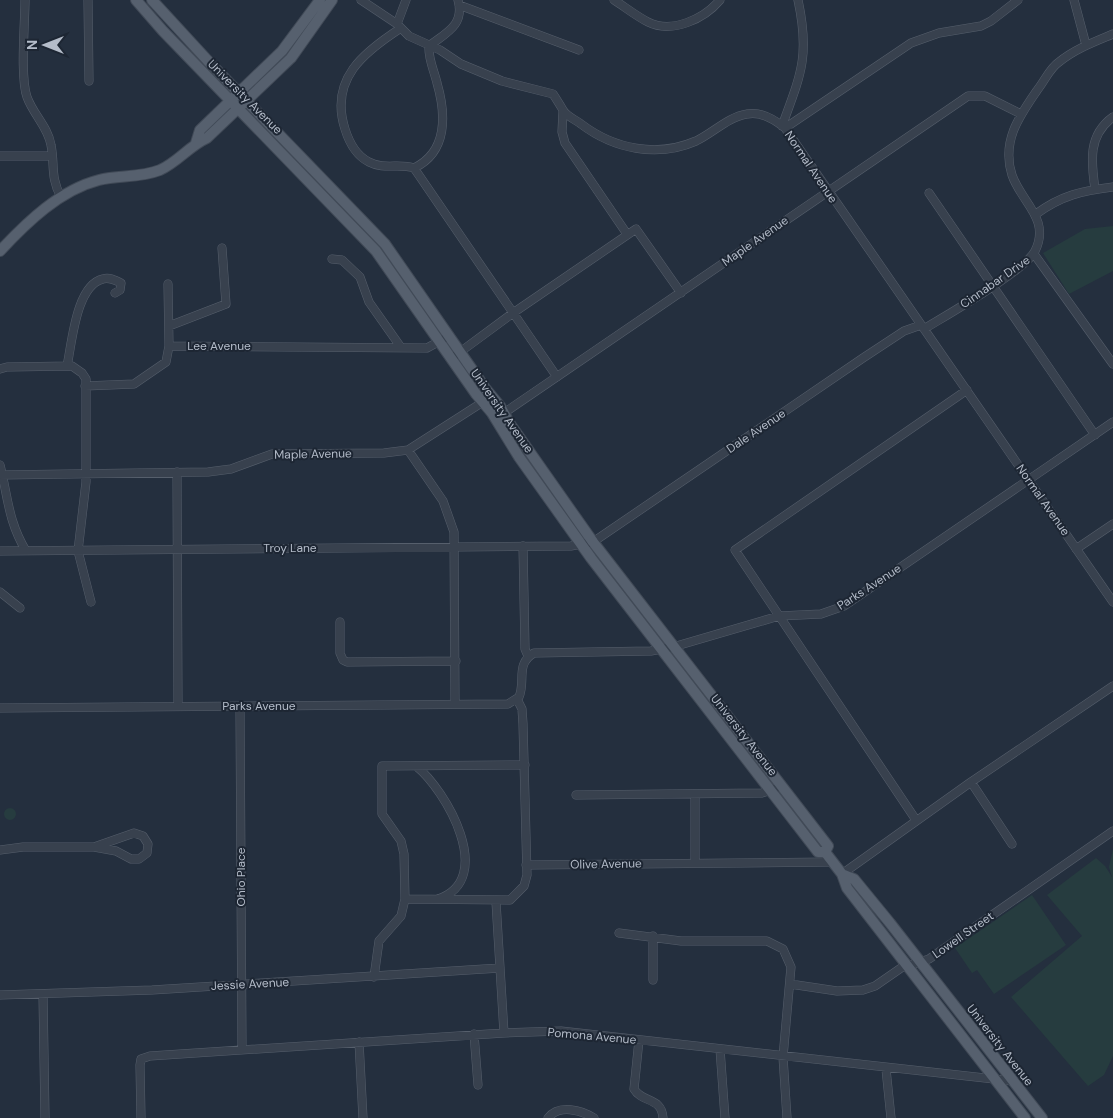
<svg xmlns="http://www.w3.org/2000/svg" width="1113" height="1118" viewBox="0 0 1113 1118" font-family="'DM Sans',sans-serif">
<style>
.green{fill:#263c3f}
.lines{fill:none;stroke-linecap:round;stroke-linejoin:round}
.minor-casing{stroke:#565f6c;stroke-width:9}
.major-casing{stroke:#414a57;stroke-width:12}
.minor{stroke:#38414e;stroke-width:8}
.major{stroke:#56606e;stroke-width:10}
.labels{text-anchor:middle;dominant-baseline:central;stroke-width:4;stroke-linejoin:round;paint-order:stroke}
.street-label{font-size:12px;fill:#b4bcc9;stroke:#1d2633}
</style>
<rect width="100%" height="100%" fill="#242f3e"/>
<!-- green -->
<path class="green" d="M1113 226V271L1069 294 1043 253 1085 229Z
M4 814a6 6 0 1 1 12 0a6 6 0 1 1-12 0Z
M1113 849V1056L1104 1075 1088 1086 1011 997 1082 936 1047 895 1096 858 1105 866 1112 877 1109 867Z
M1032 895 1066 945 994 994 977 970 972 973 955 948Z"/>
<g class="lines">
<defs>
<path id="minor" d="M25 0C25 23 20 77 27 97 33 114 48 127 51 145 55 165 50 177 61 197
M88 0 89 81
M361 0 397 24 409 36 440 50 461 64 502 81 553 94C557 100 560 105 563 110 566 116 576 120 581 124 614 149 657 158 696 141 713 133 728 117 747 114 761 111 774 119 785 128L1113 602
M614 0C625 7 636 16 648 22 672 34 704 19 720 0
M1074 0 1086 45
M459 5 579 50
M397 24 406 0
M401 28C364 52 329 79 345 129 349 142 357 156 369 162 384 170 399 163 414 168 448 152 446 114 437 83 434 70 428 59 429 46 446 33 465 25 458 0
M563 111 562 132 565 143 627 234
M782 126C801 74 810 56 798 0
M785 128 911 43 939 33 981 26 991 21 1018 0
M0 156H52
M414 168 557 377
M1095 189C1091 161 1088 135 1113 117
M929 193 1095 435
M1036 214C1062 195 1082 191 1113 187
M1034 254 1113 364
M332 259 342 260 360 277 369 302 400 346
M169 326 226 304 222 248
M924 329C945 316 1026 270 1035 251 1051 219 1021 202 1012 175 1001 141 1020 115 1038 89 1045 80 1050 68 1059 62 1075 49 1094 42 1113 34
M169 346 427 348 449 336
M456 355 513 313 636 229 681 293
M67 366C72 343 76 285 103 279 109 277 115 280 121 283L120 290 115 293
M0 369 7 367 72 366 82 373 86 379V482L78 551 91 602
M85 386 134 384 166 362 169 346 168 284
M501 415 968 96H985L1021 114
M408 450 443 501 454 532 455 704
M0 465C8 497 8 521 26 551
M177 472 178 706
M0 475 208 472 231 469 272 454 384 453 408 450 486 400
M523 546 525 649 528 656
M1076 549 1113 524
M0 551 571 546 593 542 863 358 904 331 921 325
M0 592 20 608
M340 622V653L343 660 347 662 456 661
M240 706 242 1049
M0 708 508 704 519 697C526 681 515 664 534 653L651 651 673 647 779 616 821 614 844 606 1113 422
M416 766C446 790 497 879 438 899
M971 782 1012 844
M695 794V863
M576 795 762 793 775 789
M916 820 735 550 967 390
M134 833 143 836 148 844 147 853 139 859H131L116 851 94 847Z
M0 850 23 847H94
M526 865 833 862
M842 874 971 782 1113 686
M405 899 510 900 524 886 527 875 523 724 522 709 517 699
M496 902 504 1033
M619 933 681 941H767L783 949 791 967 783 1057 787 1118
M653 936V980
M374 977 379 941 401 916 405 899 404 854 401 841 382 814V766L525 765
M790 984 837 991 863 990 875 986 901 968 929 959 1113 831
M43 994 45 1118
M0 995 152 990 500 968
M474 1034 478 1085
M639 1040 634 1089C642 1103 662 1097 663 1118
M359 1042 363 1118
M720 1049 725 1118
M886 1069 891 1118
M141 1118 140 1065 141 1059 150 1056 504 1033 561 1031 1012 1081
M548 1118C559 1104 581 1110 594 1118"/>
<path id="major" d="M136 0 163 31 376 251 476 394 492 413 519 457 591 558 818 852H825L842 874 847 888 1025 1118
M152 0 209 62 385 244 485 388 500 406 510 424 593 542 828 846 825 852
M196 143 200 130 282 51 320 0
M0 251C27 222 60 190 99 180 119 175 140 178 160 170 178 162 189 146 207 138L291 58 332 0
M842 874 854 879 890 923 1042 1118"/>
</defs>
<!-- minor casing -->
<use href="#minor" class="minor-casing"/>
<!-- major casing -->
<use href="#major" class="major-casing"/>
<!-- minor -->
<use href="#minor" class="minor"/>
<!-- major -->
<use href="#major" class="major"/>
</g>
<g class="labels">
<!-- street labels -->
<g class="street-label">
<text transform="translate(245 97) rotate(45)">University Avenue</text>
<text transform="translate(811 167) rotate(56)">Normal Avenue</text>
<text transform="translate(755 241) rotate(-35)">Maple Avenue</text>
<text transform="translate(995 282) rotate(-35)">Cinnabar Drive</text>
<text x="219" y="346">Lee Avenue</text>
<text transform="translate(502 411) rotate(55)">University Avenue</text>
<text transform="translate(756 431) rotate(-34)">Dale Avenue</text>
<text transform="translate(313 454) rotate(-1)">Maple Avenue</text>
<text transform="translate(1043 500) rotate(55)">Normal Avenue</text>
<text x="290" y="548">Troy Lane</text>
<text transform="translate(869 587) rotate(-33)">Parks Avenue</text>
<text x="259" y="706">Parks Avenue</text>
<text transform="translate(744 735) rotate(52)">University Avenue</text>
<text transform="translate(606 864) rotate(-1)">Olive Avenue</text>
<text transform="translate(241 877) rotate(-90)">Ohio Place</text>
<text transform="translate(963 935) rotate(-35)">Lowell Street</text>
<text transform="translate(250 984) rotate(-3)">Jessie Avenue</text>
<text transform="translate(592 1036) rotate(5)">Pomona Avenue</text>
<text transform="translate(1000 1045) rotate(52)">University Avenue</text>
</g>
</g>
<!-- north arrow -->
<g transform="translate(45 45) rotate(270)" stroke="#1d2633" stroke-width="4" paint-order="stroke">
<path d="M0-4L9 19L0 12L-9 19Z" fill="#b4bcc9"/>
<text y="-8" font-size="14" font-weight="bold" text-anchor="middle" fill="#b4bcc9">N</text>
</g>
</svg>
